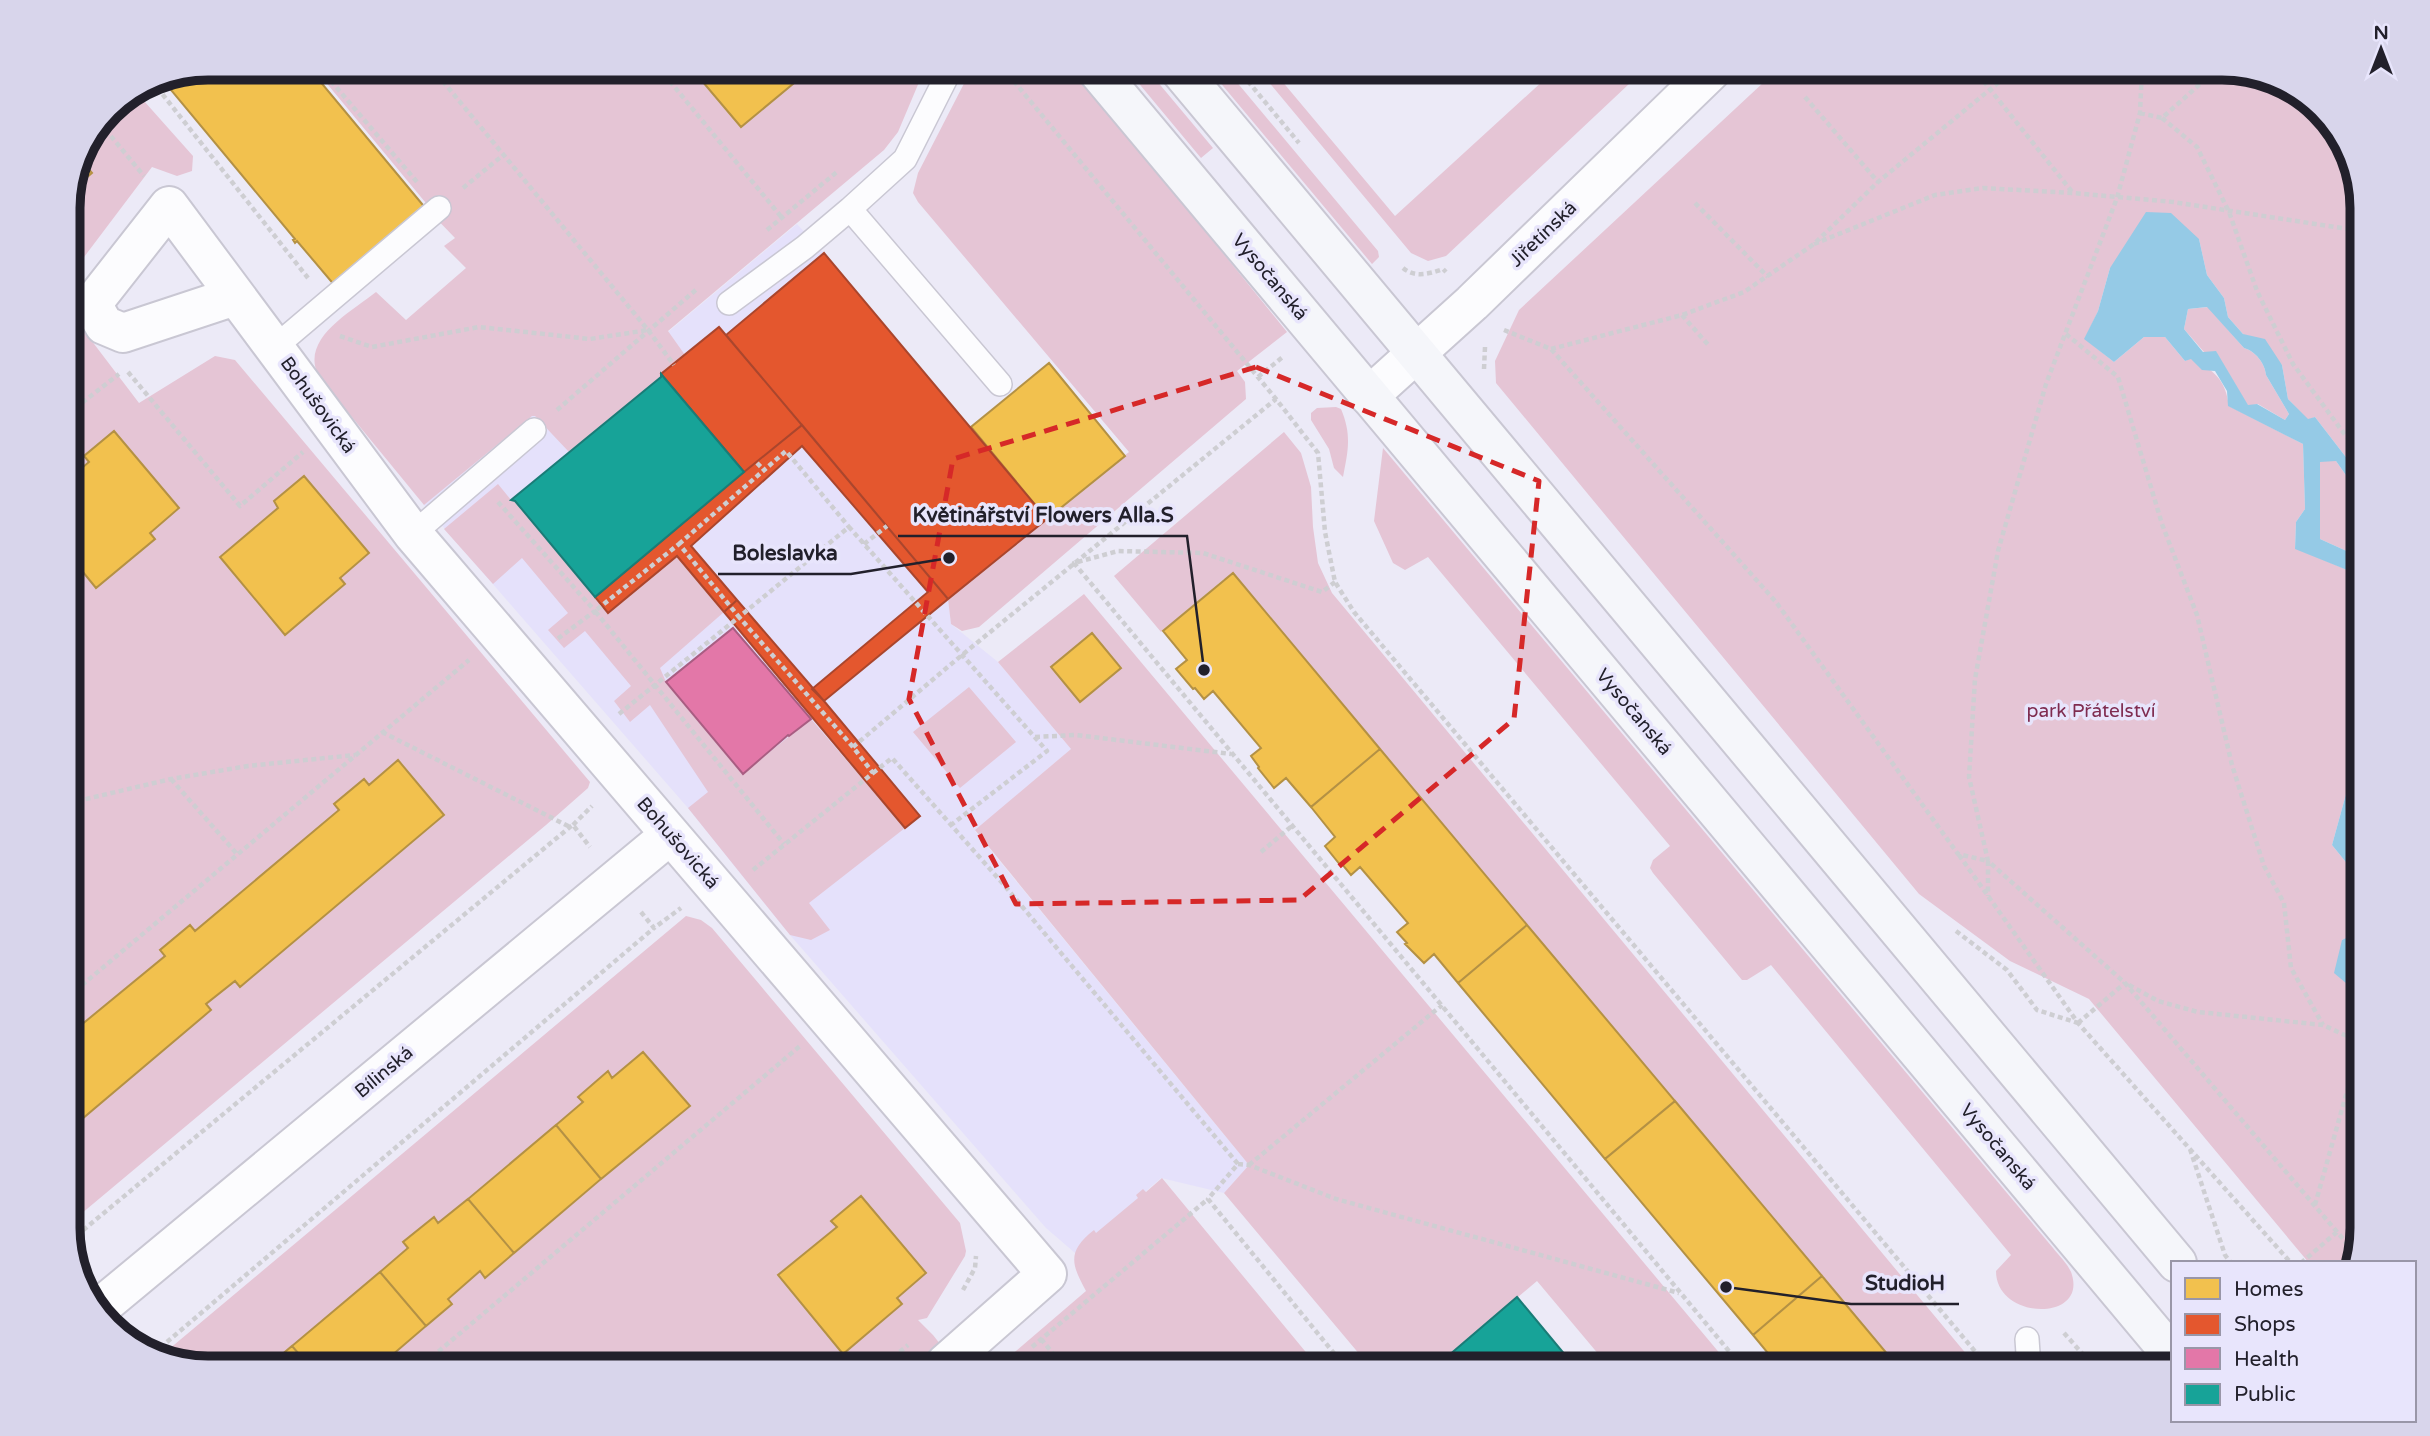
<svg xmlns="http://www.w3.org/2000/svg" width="2430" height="1436" viewBox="0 0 2430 1436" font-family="'Varela Round',sans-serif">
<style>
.built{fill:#e5e1fb}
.green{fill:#e5c5d5;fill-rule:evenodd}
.water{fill:#95cae6;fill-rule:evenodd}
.homes{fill:#f2c14e;stroke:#b49144;stroke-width:2}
.shops{fill:#e4572e;stroke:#aa462d;stroke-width:2}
.health{fill:#e377a8;stroke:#a95d82;stroke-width:2}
.public{fill:#17a398;stroke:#1a7c77;stroke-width:2}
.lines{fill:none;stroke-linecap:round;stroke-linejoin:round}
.lane-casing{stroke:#c9c7d3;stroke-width:26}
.street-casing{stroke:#c9c7d3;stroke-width:42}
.secondary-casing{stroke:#c9c7d3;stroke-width:42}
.path{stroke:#ceced2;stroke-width:4.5;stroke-dasharray:5 3.5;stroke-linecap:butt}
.lane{stroke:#fcfcfe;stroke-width:23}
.street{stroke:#fcfcfe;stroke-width:38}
.secondary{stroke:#f5f6fa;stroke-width:38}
.marked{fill:none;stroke:#d62828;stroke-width:5;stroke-dasharray:14 9;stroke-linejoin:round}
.labels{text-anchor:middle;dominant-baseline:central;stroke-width:7;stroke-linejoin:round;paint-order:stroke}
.street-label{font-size:19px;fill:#22202b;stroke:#e8e5fc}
.park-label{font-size:19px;fill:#7f2c50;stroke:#e8e5fc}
.rim{fill:none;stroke:#22202b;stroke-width:9}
.leader{fill:none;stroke:#22202b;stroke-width:2.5}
.callout-dot{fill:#22202b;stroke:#e8e5fc;stroke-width:2.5}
.callout-label{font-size:21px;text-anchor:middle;font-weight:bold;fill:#22202b;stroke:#e8e5fc;stroke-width:7;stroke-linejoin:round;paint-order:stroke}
</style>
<rect width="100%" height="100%" fill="#eceaf7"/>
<!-- built -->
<path class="built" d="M797 224 824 253 1047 519 948 599 951 624 998 662 1071 749 975 831 1249 1165 1224 1193 1161 1178 1075 1253 1046 1228 790 935 688 808 424 505 532 416H535L563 444 680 349 668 332Z"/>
<!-- green -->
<path class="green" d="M314 68H691L741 127 810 68H925L898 132 884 150 668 331 685 355 660 375 661 377 569 452 535 416H532L424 505 319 377C299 339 350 313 376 292L406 320 466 268 444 246 455 238 428 210 430 208Z
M972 68H1073L1287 332 1237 371 1245 382 1246 399 979 627 962 631 951 624 948 599 1129 452 918 202 913 193 918 173Z
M1126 68H1146L1213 148 1201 158Z
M1208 68H1225L1378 251 1379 257 1372 264Z
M1257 68H1271L1395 216 1557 68H1646L1446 256 1428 261 1411 253Z
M1779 68H2222L2292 87 2343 138 2361 199 2362 478 2315 417 2308 420 2288 399 2282 365 2243 334 2228 317 2224 298 2207 275 2199 239 2110 268 2098 311 2085 339 2114 362 2144 337H2165L2185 361 2191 358C2214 371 2225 378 2229 406L2303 444 2305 509 2296 522 2295 548 2362 576V780L2348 787 2332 845 2362 882V908L2354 935 2342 940 2353 989 2362 981V1228L2353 1263H2309L2089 999 2010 961 1919 894 1496 383 1495 361 1519 310Z
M136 92 193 156 192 171 177 176 152 167 69 277V199L70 192 92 173 78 157 79 154 109 109Z
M2208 307 2244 348C2255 351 2265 363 2266 375L2289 414 2285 420 2258 404 2248 406 2216 352H2204L2184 329 2188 309Z
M69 311 139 403 215 356 235 360 590 782 588 788 546 825 69 1224V1130L211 1010 206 1004 235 981 240 986 444 815 399 760 369 785 364 779 334 804 339 810 195 931 190 925 161 950 165 956 69 1035V555L96 588 154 539 150 533 179 508 114 431 85 456 89 462 69 479ZM304 476 369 553 340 578 344 585 285 634 278 508 274 501Z
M1336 407 1341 409C1352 435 1348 451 1343 477L1334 468 1329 449 1311 420V413L1317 408Z
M1284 432 1301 453 1311 487 1313 527 1318 563 1332 593 1978 1368H1887L1224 579 1161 632 1114 576Z
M1383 448 2053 1248C2059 1256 2070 1266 2072 1275 2086 1322 1996 1320 1996 1271L2011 1255 1771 965 1747 980H1742L1653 873 1650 868 1653 860 1670 846 1428 557 1405 570 1393 563 1374 521Z
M2320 461H2336L2362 498V558L2320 539Z
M498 484 511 500 516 501 608 612 677 556 724 612 660 668 666 682 742 774 811 719 905 828 809 903 830 930 811 940 790 935 688 808 708 792 650 705 630 722 614 701 631 686 585 631 564 648 548 630 568 613 522 558 493 584 444 529Z
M1084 594 1732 1368H1610L1537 1281 1434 1368H1371L1224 1193 1249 1165 975 830 1071 749 998 662ZM1052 667 1121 668 1080 702Z
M969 687 1016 742 960 788 913 732Z
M686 916 701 920 712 928 960 1223 966 1251 965 1256 927 1318 918 1320 933 1335 959 1368H377L452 1305 448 1299 480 1271 485 1277 689 1106 643 1052 612 1078 607 1072 578 1096 583 1102 438 1223 433 1217 404 1242 408 1248 266 1368H261L258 1365 255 1368H208L162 1355ZM861 1196 926 1273 897 1298 902 1304 843 1353 778 1276 837 1227 832 1221Z
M1162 1178 1319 1368H996L1086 1291C1072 1265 1066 1252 1094 1230L1096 1233 1138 1198 1136 1195 1143 1189 1146 1192Z"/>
<!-- water -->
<path class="water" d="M2146 212 2171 213 2199 239 2207 275 2224 298 2228 317 2243 334 2265 339 2282 365 2288 399 2308 419 2315 417 2362 478V498L2336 461 2320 462V539L2362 558V576L2295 549 2296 522 2305 509 2303 444 2228 406 2227 391 2215 371 2202 370 2191 359 2185 361 2165 337H2144L2114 362 2084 339 2098 311 2110 268ZM2207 307 2244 348C2255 351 2265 363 2266 375L2289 414 2285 420 2257 404 2248 405 2216 351 2203 352 2184 329 2188 309Z
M2362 780V882L2332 845 2348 787Z
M2362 908V981L2353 989 2334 973 2342 940 2354 934Z"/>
<!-- homes -->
<path class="homes" d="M208 68H309L427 210 336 287 297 241 295 243 293 240 295 239 161 78Z
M691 68H798L802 73 811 69 741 127Z
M78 157 92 173 70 192Z
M1049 363 1125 456 1047 519 971 427Z
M114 431 179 508 150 533 155 539 96 588 69 555V479L89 462 84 456Z
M304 476 369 553 340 578 345 584 285 635 220 557 278 508 274 501Z
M1233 573 1380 749 1311 807 1286 778 1274 788 1258 768 1259 767 1251 756 1261 748 1213 691 1204 699 1195 688 1193 689 1176 669 1187 660 1163 631Z
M1092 633 1121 668 1080 702 1051 667Z
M1380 749 1527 925 1458 983 1434 954 1424 963 1405 944 1407 943 1397 932 1408 923 1360 867 1351 875 1342 864 1341 866 1325 846 1335 837 1311 807Z
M398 760 444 815 240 987 235 981 206 1004 211 1010 69 1130V1035L165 956 160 950 190 925 195 931 339 810 334 804 364 779 369 785Z
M1527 925 1675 1101 1605 1159 1458 983Z
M643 1052 690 1106 601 1179 556 1125 583 1102 578 1097 608 1071 612 1078Z
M1675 1101 1822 1276 1753 1335 1605 1159Z
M556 1125 601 1179 514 1253 468 1199Z
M861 1196 926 1273 897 1298 902 1304 843 1354 778 1275 837 1227 831 1221Z
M468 1199 514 1253 485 1278 480 1271 448 1299 452 1304 426 1326 380 1272 408 1248 403 1242 434 1217 438 1223Z
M380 1272 426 1326 377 1368H311L292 1346Z
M1822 1276 1899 1368H1772L1777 1364 1753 1335Z
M292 1346 311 1368H266Z"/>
<!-- shops -->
<path class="shops" d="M824 253 1047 519 948 599 726 335Z
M719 327 802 425 744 472 661 374Z
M802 425 948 599 824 701 812 689 928 592 802 446 691 546 737 600 724 612 677 556 608 613 595 597 744 472Z
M737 600 824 701 920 816 905 828 724 612Z"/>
<!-- health -->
<path class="health" d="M733 628 811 719 789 736 788 735 743 774 666 682Z"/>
<!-- public -->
<path class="public" d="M661 374 744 472 595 597 515 501 511 500 661 377Z
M1517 1297 1576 1368H1434Z"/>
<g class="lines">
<defs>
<path id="lane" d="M951 68 905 159 850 209 1000 384
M729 303 805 247 850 209
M275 347 439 208
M413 534 534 430
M2027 1339 2029 1368"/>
<path id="street" d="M235 296 123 333 104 325 92 304 169 206 413 534 1047 1274 945 1364
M1369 396 1472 303 1714 68
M98 1309 670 835"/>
<path id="secondary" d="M1095 68 2173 1356
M1178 68 2177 1263"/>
</defs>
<!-- lane casing -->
<use href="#lane" class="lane-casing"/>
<!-- street casing -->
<use href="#street" class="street-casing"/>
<!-- secondary casing -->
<use href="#secondary" class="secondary-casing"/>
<!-- path -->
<path class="path" d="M320 68 417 182
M432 68 648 330 674 365
M659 68 783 219
M1003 68 1276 399 1318 453 1325 532 1335 582 1354 612 1989 1368
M1237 68 1299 143
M1973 68 2073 193
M2050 68H2053
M2142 68 2140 113 2117 198 2046 384 1998 551 1975 679 1969 777 1988 861 2125 983 2355 1253
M439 77 449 68
M152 81 308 278
M1753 82 1768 68
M1805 97 1878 182
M2140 113 2162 118 2218 68
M2162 118 2197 147 2229 212 2257 291 2293 364 2362 458
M100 123 144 176
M463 188 502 156
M1695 203 1768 277
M767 230 838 171
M1814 244 1935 195 1983 188 2073 193 2173 202 2361 231
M1403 268C1415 278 1429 274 1443 269L1446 272
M1682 315 1710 347
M1504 330 1551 349 1776 602 1958 854 1988 861V896
M2066 334 2118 377 2162 524 2197 615 2232 765 2264 866 2284 903 2291 968 2323 1025
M340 336 372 347 479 327 590 339 648 330
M1551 349 1682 315 1744 292 1814 244 1878 182 2016 68
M1484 369 1485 347
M128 372 240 506 303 452
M1258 377 1284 356
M557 410 698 288
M69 413 119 374
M757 463 764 470
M498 502 595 611 556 640
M679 544 786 451 849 527
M864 544 887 526
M1335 582 1322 592 1203 553 1118 551 1074 563 1743 1368
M619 714 739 617 679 544 595 611 784 844
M382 732 570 827
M1035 737 1076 735 1231 754
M853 747 739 617 849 527 1047 751 951 825
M873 773 892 758 1004 885 1238 1164 1208 1199 1346 1368
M171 779 237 854
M69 803 171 779 248 766 355 755
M573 825 592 806
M1261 852 1293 825
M1959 855 2078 1023 2291 1263
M753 870 873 773 853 747 962 655 1276 399
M641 912 654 928 681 908
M1956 931 2007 970 2037 1010 2078 1023
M2129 985 2158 1001 2198 1012 2323 1025 2362 1043
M69 996 469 660
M2078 1023 2125 983
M2190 1149 2225 1255 2231 1263
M1238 1164 1249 1165 1336 1199 1679 1293
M1249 1165 1442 1005
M2315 1205 2362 1038
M70 1241 570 827 573 825 590 847
M2301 1263 2337 1232
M963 1290 975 1268 976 1256
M2064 1333 2095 1368
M1041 1339 1065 1368
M1032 1347 1208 1199
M154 1353 654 928
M419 1368 800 1046
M880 1368 908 1345"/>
<!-- lane -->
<use href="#lane" class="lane"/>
<!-- street -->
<use href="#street" class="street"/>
<!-- secondary -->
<use href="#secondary" class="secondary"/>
</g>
<!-- marked area -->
<path class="marked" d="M1256 367 1539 481 1514 719 1299 900 1016 904 909 699 953 459Z"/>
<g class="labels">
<!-- street labels -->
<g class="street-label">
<text transform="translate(1543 234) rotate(-44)">Jiřetínská</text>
<text transform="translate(1270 277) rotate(50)">Vysočanská</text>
<text transform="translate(318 405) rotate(54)">Bohušovická</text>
<text transform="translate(1634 712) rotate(50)">Vysočanská</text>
<text transform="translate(678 843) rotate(49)">Bohušovická</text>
<text transform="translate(384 1072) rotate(-40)">Bílinská</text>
<text transform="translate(1998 1147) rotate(50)">Vysočanská</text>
</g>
<!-- park labels -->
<g class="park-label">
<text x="2091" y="711">park Přátelství</text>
</g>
</g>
<!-- crop -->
<path d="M0 0H2430V1436H0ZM208 80H2222A128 128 0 0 1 2350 208V1228A128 128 0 0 1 2222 1356H208A128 128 0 0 1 80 1228V208A128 128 0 0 1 208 80Z" fill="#d8d5eb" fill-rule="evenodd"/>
<path class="rim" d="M208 80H2222A128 128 0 0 1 2350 208V1228A128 128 0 0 1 2222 1356H208A128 128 0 0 1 80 1228V208A128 128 0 0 1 208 80Z"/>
<!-- callouts -->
<path class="leader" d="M1204 670L1187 536H898M949 558L851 574H718M1726 1287L1851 1304H1959"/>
<g class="callout-dot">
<circle cx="1204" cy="670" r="7"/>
<circle cx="949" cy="558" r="7"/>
<circle cx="1726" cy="1287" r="7"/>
</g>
<g class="callout-label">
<text x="1043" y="522">Květinářství Flowers Alla.S</text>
<text x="785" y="560">Boleslavka</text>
<text x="1905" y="1290">StudioH</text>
</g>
<!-- legend -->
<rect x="2171" y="1261" width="245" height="161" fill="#e8e5fc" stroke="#9996a8" stroke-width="2"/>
<rect x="2185" y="1278" width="35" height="21" fill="#f2c14e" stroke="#9996a8" stroke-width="2"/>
<text x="2234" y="1296" font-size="21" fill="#22202b">Homes</text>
<rect x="2185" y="1314" width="35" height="21" fill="#e4572e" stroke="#9996a8" stroke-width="2"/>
<text x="2234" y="1331" font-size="21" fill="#22202b">Shops</text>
<rect x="2185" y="1348" width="35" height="21" fill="#e377a8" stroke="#9996a8" stroke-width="2"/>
<text x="2234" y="1366" font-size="21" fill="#22202b">Health</text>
<rect x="2185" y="1384" width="35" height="21" fill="#17a398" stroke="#9996a8" stroke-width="2"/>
<text x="2234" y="1401" font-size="21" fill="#22202b">Public</text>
<!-- north arrow -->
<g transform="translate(2381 49)" stroke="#e8e5fc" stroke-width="5" paint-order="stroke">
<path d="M0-5L12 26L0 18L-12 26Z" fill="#22202b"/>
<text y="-10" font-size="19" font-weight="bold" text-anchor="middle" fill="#22202b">N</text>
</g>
</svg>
